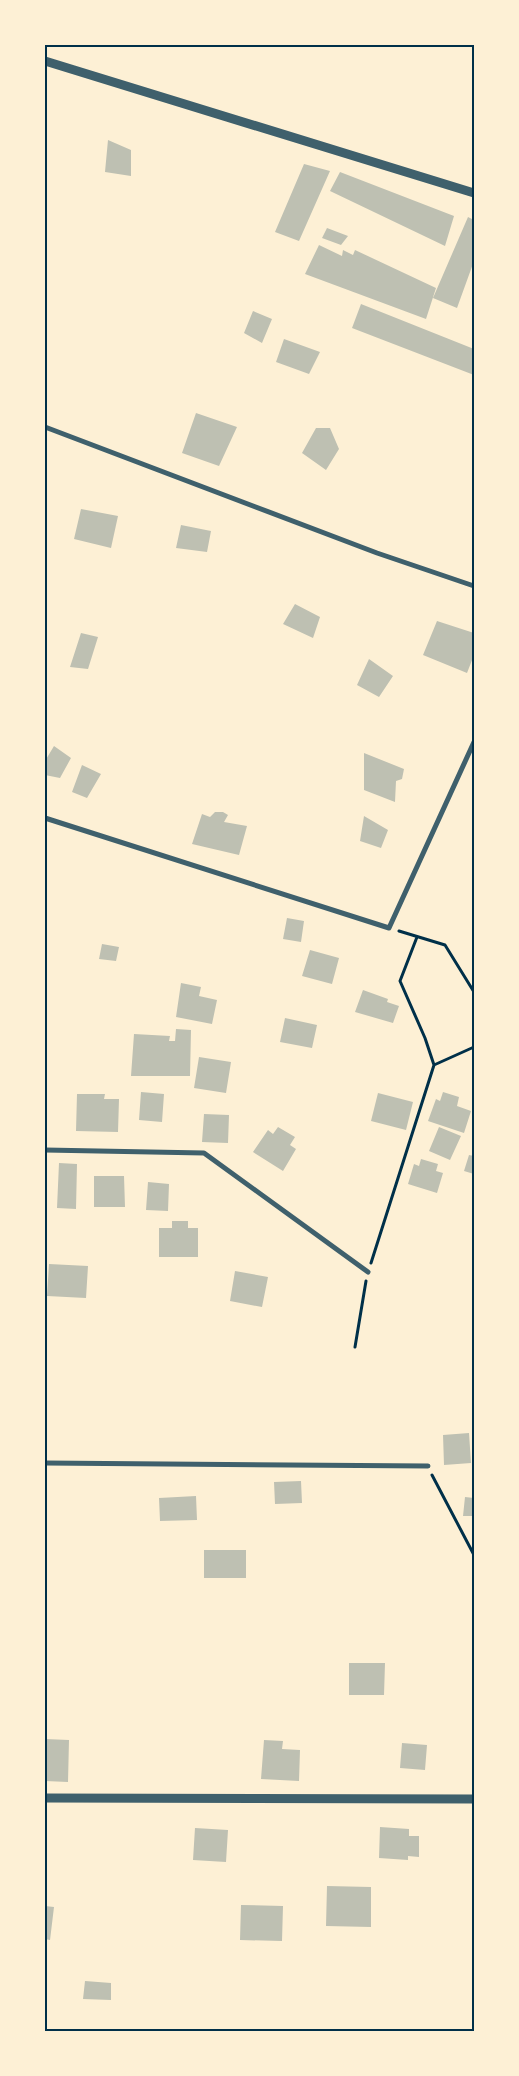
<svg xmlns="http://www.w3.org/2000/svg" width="519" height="2076" viewBox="0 0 519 2076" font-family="'Nunito Sans',sans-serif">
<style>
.building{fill:#bec0b2}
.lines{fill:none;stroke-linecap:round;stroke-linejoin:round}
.path{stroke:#003049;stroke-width:3}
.minor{stroke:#3f606c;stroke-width:5}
.tertiary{stroke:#3f606c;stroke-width:9}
.neatline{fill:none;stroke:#003049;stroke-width:2}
</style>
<rect width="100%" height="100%" fill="#fdf0d5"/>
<!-- building -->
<path class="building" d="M108 140 131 150V176L105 172Z
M304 164 330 171 299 241 275 232Z
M340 172 454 216 445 246 330 191Z
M468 217 474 220V261L457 308 433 298Z
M327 228 348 236 341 245 322 238Z
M319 245 342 256 343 250 353 255 355 250 436 288 426 319 305 274Z
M361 304 474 349V375L352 328Z
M253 311 272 319 262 343 244 333Z
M284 339 320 352 309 374 276 362Z
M196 413 237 427 219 466 182 453Z
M316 428H330L339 449 326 470 302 453Z
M81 509 118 516 111 548 74 539Z
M181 525 211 531 207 552 176 548Z
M295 604 320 617 313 638 283 624Z
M437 621 474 633V655L467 673 423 655Z
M81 633 98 637 88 669 70 667Z
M369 659 393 676 379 697 357 685Z
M54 746 71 758 60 778 45 775V761Z
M364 753 404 769 402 779 396 781 395 802 364 790Z
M82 765 101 774 87 798 72 792Z
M215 812H223L228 815 224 822 247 826 239 855 192 844 202 814 210 817Z
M364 816 388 830 381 848 360 841Z
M287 918 304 921 301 942 283 939Z
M102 944 119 947 116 961 99 959Z
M310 950 339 958 332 984 302 976Z
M181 983 201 987 199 996 217 1000 212 1024 176 1017Z
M363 990 388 999 387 1002 399 1006 393 1023 355 1012Z
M285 1018 317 1025 312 1048 280 1042Z
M176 1029 191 1030 190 1076H131L134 1034 170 1036 169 1041H175Z
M199 1057 231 1062 226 1093 194 1088Z
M141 1092 164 1094 162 1122 139 1120Z
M443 1092 459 1097 457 1106 471 1111 464 1133 428 1121 436 1099 440 1101Z
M378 1093 413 1102 406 1130 371 1121Z
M77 1094H105L104 1099H119L118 1132 76 1131Z
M204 1114 229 1115 228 1143 202 1142Z
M278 1127 295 1137 290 1145 296 1149 283 1171 253 1152 268 1130 273 1134Z
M439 1127 461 1136 450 1160 429 1151Z
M469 1155 474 1156V1174L464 1171Z
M421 1159 438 1164 436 1171 443 1173 437 1193 408 1184 414 1164 419 1166Z
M59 1163 77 1164 76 1209 57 1208Z
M94 1176H124L125 1207H94Z
M148 1182 169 1184 168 1211 146 1210Z
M172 1221H188V1228H198V1257H159V1228H172Z
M49 1264 88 1266 86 1298 47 1296Z
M235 1271 268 1277 262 1307 230 1301Z
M469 1433 471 1463 444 1465 443 1435Z
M301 1481 302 1503 275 1504 274 1482Z
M196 1496 197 1520 160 1521 159 1498Z
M465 1497 474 1498V1516H463Z
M204 1550H246V1578H204Z
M349 1663H385L384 1695H349Z
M45 1739 69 1740 68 1782 45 1781Z
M264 1740 283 1741 282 1749 300 1750 299 1781 261 1779Z
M402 1743 427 1745 425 1770 400 1768Z
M380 1827 409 1829V1836H419V1857L408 1856V1860L379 1858Z
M195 1828 228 1830 226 1862 193 1860Z
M327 1886 371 1887V1927L326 1926Z
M241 1905 283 1906 282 1941 240 1940Z
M45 1906 54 1907 50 1940 45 1939Z
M85 1981 111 1983V2000L83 1999Z"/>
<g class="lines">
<!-- path -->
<path class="path" d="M399 931 445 945 474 992
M434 1065 474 1047
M371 1263 434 1065 425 1038 400 981 417 937
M355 1347 366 1281
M432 1475 474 1555"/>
<!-- minor -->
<path class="minor" d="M45 427 377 553 474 586
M45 818 389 928 474 742
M45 1150 204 1153 368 1272
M45 1463 428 1466"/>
<!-- tertiary -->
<path class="tertiary" d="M45 61 474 193
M45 1798 474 1799"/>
</g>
<!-- border -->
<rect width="519" height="2076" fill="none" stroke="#fdf0d5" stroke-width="92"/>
<rect x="46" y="46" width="427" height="1984" class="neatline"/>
</svg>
